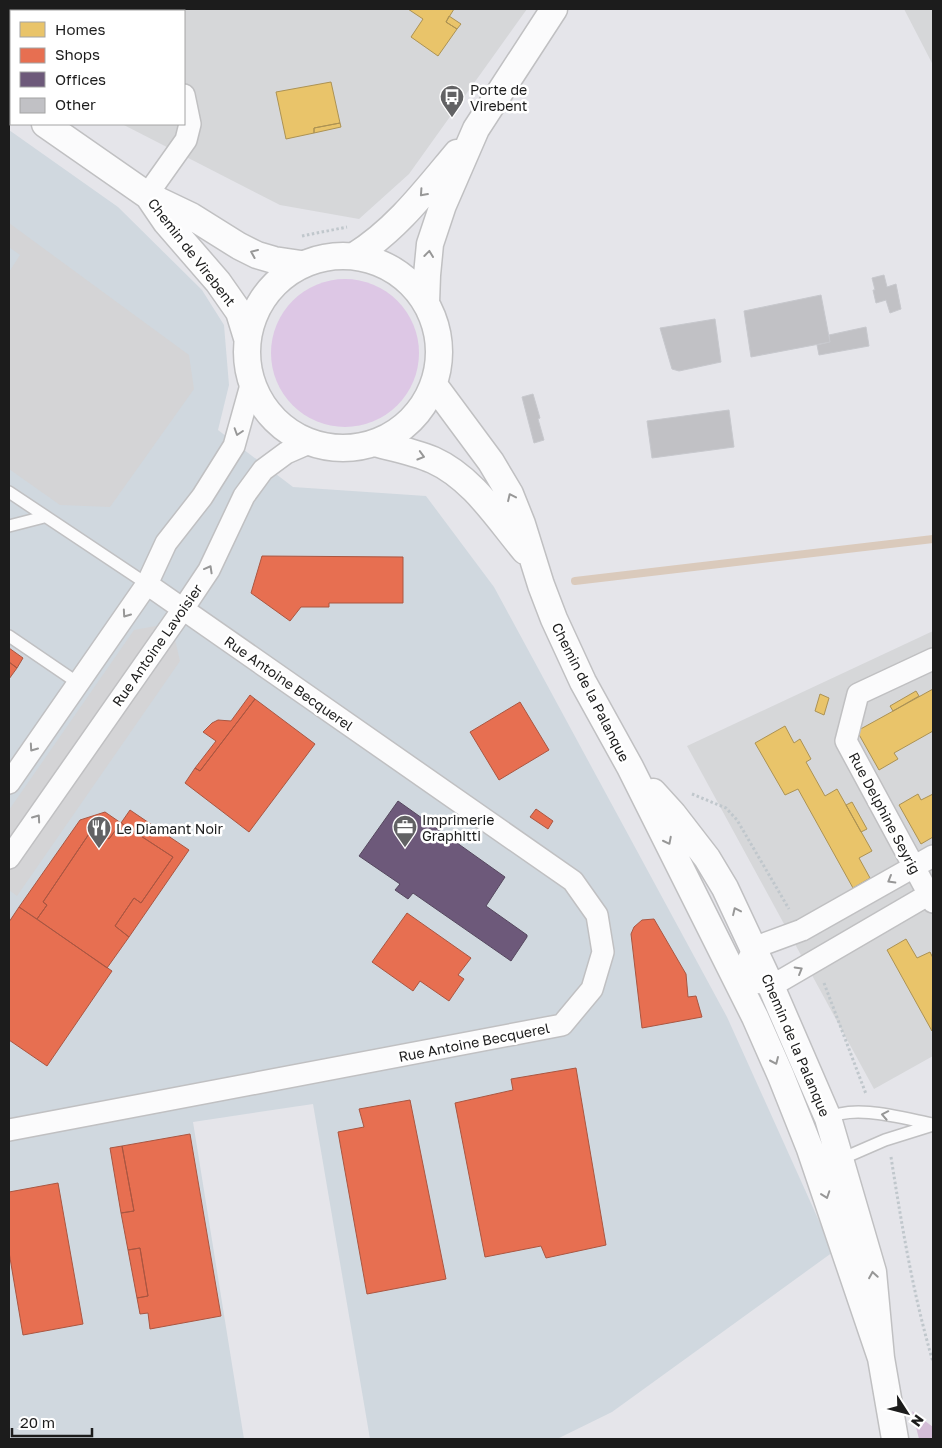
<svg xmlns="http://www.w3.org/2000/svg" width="942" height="1448" viewBox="0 0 942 1448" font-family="'Golos Text',sans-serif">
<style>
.residential{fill:#d6d7d9}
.commercial{fill:#d0d8df}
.grass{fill:#ddc7e5}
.forest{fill:#d4bdd7}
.parking{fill:#d4d4d6}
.homes{fill:#e9c46a;stroke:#ac9253}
.shops{fill:#e76f51;stroke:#aa5641}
.offices{fill:#6d597a;stroke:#55475e}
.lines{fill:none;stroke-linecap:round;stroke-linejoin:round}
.stream{stroke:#dacabc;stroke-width:8}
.building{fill:#c1c1c5;stroke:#c7c8cd}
.service-casing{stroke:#c0c0c2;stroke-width:14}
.minor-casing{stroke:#c0c0c2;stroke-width:24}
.tertiary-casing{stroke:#c0c0c2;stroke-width:29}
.path{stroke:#c0c7cc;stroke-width:3;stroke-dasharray:2.5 2.5;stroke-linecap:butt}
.service{stroke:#fbfbfc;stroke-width:11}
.minor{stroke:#fbfbfc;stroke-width:21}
.tertiary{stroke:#fbfbfc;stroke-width:26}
.oneway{stroke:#979797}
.labels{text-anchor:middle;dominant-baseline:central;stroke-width:5;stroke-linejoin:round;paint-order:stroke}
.poi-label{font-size:14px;fill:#1c1c1c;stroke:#fff;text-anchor:start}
.street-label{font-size:14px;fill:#1c1c1c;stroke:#fff}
</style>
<rect width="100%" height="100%" fill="#e5e5ea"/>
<!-- residential -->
<path class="residential" d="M9 9H527L409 174 359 219 280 205 122 124H184V11H11V70L9 69Z
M904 9H933V65Z
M933 631V1056L874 1089 687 746Z"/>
<!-- commercial -->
<path class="commercial" d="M9 130 118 207 202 290 224 325 229 385 218 430 293 487 426 496 494 587 727 1017 833 1252 612 1412 557 1439H370L313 1104 193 1122 244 1439H9Z"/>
<!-- grass -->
<path class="grass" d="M271 353a74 74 0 1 1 148 0a74 74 0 1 1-148 0Z"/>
<!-- forest -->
<path class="forest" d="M912 1411 933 1427V1439H919Z"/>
<!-- parking -->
<path class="parking" d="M9 223 189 355 194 389 110 507 60 505 9 469V272L20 255 9 247Z
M161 625 174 635 180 661 17 896 9 890V810L134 630Z"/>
<!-- homes -->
<path class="homes" d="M408 9H454L446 22 457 29 438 56 411 37 423 19Z
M449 16 461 24 457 29 446 22Z
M331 82 340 123 314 128V133L286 139 276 92Z
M340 123 341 127 314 133V128Z
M933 689V731L894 753 898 759 879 770 857 731Z
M916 691 919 696 893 711 890 706Z
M820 694 829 698 824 715 815 711Z
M785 726 794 743 800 739 811 759 806 762 825 796 837 789 872 851 859 858 870 878 853 888 798 789 785 795 755 743Z
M918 794 921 800 933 794V837L921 844 899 805Z
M852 802 867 829 861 832 846 805Z
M906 939 917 958 930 952 933 958 932 1031 887 950Z"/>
<!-- shops -->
<path class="shops" d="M262 556 403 557V603H329V607H301L290 621 251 593Z
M9 648 23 658 17 668 9 662Z
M9 662 17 668 9 679Z
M250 695 255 699 200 771 195 768 216 741 203 732 212 723 218 720 231 721Z
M255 699 315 744 249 832 185 783 195 768 200 771Z
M520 702 549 750 499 780 470 732Z
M536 809 553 821 548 829 530 817Z
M130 810 189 850 129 937 115 926 134 898 141 903 173 857 121 823Z
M105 812 121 823 109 839 93 828 43 902 47 905 37 919 19 907 80 820Z
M121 823 173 857 141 903 134 898 115 926 129 937 107 968 37 919 47 905 43 902 93 828 109 839Z
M19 907 112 971 47 1066 9 1040V922Z
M407 913 471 958 458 975 464 979 449 1001 420 981 413 991 372 962Z
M654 919 686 974 688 997 696 996 702 1017 642 1028 631 934 634 927 642 920Z
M576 1068 606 1245 546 1258 541 1246 485 1257 455 1103 513 1090 511 1079Z
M410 1100 446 1279 367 1294 338 1132 364 1127 359 1109Z
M190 1134 221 1316 150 1329 148 1313 140 1314 137 1298 148 1296 140 1248 128 1250 121 1213 134 1211 122 1146Z
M122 1146 134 1211 121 1213 110 1148Z
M58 1183 83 1324 23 1335 9 1252V1192Z
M140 1248 148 1296 137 1298 128 1250Z"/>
<!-- offices -->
<path class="offices" d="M398 801 505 877 486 906 527 935V937L511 961 413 893 408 899 395 890 400 884 359 856Z"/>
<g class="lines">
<!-- stream -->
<path class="stream" d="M575 581 933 539"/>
</g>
<!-- building -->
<path class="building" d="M884 275 887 287 896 284 901 309 890 313 886 300 876 303 873 290H875L872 278Z
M821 295 830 342 751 357 744 311Z
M715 319 721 362 679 371 672 369 660 328Z
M866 327 869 346 819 355 817 345 830 342 829 335Z
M533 394 540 418 538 419 544 440 534 443 522 397Z
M729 410 734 447 652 458 647 421Z"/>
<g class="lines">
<defs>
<path id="service" d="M9 492 147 584
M9 526 44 517
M9 636 78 683
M828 1119C852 1103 906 1119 933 1124
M839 1160 885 1140 933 1125"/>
<path id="minor" d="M165 9 166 11
M147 195 186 140 190 124 184 95
M933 659 858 694 846 741 933 902
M9 783 147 584 166 543 202 497 234 446 251 385
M933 856 802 930 764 944 754 949 737 980 770 984 782 980 933 892
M9 858 183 609 209 570 244 496 263 470 286 453 309 443
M9 1130 562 1025 592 989 603 952 597 915 573 881 147 584"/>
<path id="tertiary" d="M9 103 11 104
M45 124 147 195 191 216 239 246 257 255 274 260 301 264
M149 197 166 222 218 282 239 312 247 338
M247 352a96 96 0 1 1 192 0a96 96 0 1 1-192 0Z
M354 256C396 230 426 190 457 153
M426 303 427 275 430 244 443 205 476 129 554 9
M434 385 491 462 510 494 522 524 541 585 554 619 583 682 630 767 755 1017 781 1076 810 1149 881 1358
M374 443C394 448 415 452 433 460 473 478 498 519 525 551
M653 792 673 814 707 858 725 888 770 984 828 1118 873 1272 881 1358 895 1439"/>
</defs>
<!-- service casing -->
<use href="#service" class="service-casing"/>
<!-- minor casing -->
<use href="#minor" class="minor-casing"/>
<!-- tertiary casing -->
<use href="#tertiary" class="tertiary-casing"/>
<!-- path -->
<path class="path" d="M302 236 347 227
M692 794 726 808 737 820 789 909
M824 983 866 1094
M891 1157C902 1227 913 1294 933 1362"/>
<!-- service -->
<use href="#service" class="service"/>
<!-- minor -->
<use href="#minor" class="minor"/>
<!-- tertiary -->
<use href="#tertiary" class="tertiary"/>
</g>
<!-- one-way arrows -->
<defs><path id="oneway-chevron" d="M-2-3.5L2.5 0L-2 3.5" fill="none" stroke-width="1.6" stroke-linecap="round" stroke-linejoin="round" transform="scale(1.25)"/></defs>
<g class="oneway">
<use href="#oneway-chevron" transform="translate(423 193) rotate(132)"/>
<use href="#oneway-chevron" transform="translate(254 253) rotate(-157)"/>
<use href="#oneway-chevron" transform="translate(429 254) rotate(-83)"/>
<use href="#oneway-chevron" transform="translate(238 432) rotate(108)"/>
<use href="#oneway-chevron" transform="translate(421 456) rotate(16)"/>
<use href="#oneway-chevron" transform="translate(511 497) rotate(-115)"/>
<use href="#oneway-chevron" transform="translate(209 569) rotate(-61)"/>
<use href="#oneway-chevron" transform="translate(126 614) rotate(125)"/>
<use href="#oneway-chevron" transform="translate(33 748) rotate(125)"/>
<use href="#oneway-chevron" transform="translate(37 818) rotate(-55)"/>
<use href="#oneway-chevron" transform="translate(668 841) rotate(63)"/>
<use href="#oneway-chevron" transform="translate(891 880) rotate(150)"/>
<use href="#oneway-chevron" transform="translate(736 911) rotate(-115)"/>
<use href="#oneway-chevron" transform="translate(799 970) rotate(-30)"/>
<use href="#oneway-chevron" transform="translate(775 1061) rotate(66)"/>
<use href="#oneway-chevron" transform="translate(885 1115) rotate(-169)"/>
<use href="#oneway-chevron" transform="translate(826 1195) rotate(71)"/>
<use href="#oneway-chevron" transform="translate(873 1275) rotate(-99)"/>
</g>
<!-- icons -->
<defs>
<symbol id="bus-pin" viewBox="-11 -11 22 30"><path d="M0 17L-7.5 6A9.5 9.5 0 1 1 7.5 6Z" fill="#626264" stroke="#fff"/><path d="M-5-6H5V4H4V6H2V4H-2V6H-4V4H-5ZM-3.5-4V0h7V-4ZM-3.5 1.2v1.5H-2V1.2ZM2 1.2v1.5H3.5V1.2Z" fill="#fff"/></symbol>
<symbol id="office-pin" viewBox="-11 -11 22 30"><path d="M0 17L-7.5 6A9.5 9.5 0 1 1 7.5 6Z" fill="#626264" stroke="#fff"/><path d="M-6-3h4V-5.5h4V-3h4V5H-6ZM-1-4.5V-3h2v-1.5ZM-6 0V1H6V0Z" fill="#fff"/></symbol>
<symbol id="restaurant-pin" viewBox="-11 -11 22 30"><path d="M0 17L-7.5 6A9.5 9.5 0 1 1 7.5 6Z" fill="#626264" stroke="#fff"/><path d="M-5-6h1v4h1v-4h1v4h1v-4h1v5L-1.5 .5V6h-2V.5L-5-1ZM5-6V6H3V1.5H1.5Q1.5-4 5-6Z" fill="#fff"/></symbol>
</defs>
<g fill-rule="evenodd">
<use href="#bus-pin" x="438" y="83" width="28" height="38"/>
<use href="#office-pin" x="391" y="813" width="28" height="38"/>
<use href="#restaurant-pin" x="85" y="814" width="28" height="38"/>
</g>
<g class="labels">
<!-- poi labels -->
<g class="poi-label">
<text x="470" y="89">Porte de<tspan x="470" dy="16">Virebent</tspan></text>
<text x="422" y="819">Imprimerie<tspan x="422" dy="16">Graphitti</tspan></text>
<text x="116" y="828">Le Diamant Noir</text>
</g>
<!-- street labels -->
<g class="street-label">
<text transform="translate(192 252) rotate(52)">Chemin de Virebent</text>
<text transform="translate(157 645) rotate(-55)">Rue Antoine Lavoisier</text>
<text transform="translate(289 683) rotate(35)">Rue Antoine Becquerel</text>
<text transform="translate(591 692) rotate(63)">Chemin de la Palanque</text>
<text transform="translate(885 813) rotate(62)">Rue Delphine Seyrig</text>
<text transform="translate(474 1042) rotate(-11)">Rue Antoine Becquerel</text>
<text transform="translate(796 1045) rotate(67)">Chemin de la Palanque</text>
</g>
</g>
<!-- border -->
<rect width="942" height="1448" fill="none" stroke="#1c1c1c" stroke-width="20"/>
<!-- legend -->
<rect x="10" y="10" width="175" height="115" fill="#ffffff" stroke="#a4a4a4"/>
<rect x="20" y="22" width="25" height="15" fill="#e9c46a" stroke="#a4a4a4"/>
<text x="55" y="35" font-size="15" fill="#1c1c1c">Homes</text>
<rect x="20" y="48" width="25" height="15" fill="#e76f51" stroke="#a4a4a4"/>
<text x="55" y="60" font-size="15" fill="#1c1c1c">Shops</text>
<rect x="20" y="72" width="25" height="15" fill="#6d597a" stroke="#a4a4a4"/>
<text x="55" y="85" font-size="15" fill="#1c1c1c">Offices</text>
<rect x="20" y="98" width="25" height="15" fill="#c1c1c5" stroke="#a4a4a4"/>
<text x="55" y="110" font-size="15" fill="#1c1c1c">Other</text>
<!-- north arrow -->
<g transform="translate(907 1413) rotate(126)" stroke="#ffffff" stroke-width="4" paint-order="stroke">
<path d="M0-4L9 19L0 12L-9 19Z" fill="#1c1c1c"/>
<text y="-8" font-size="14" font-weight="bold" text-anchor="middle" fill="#1c1c1c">N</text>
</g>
<!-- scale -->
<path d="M12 1428v8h80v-8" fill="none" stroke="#1c1c1c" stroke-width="2.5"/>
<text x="20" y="1428" font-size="15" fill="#1c1c1c" stroke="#ffffff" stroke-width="4" paint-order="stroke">20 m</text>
</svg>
